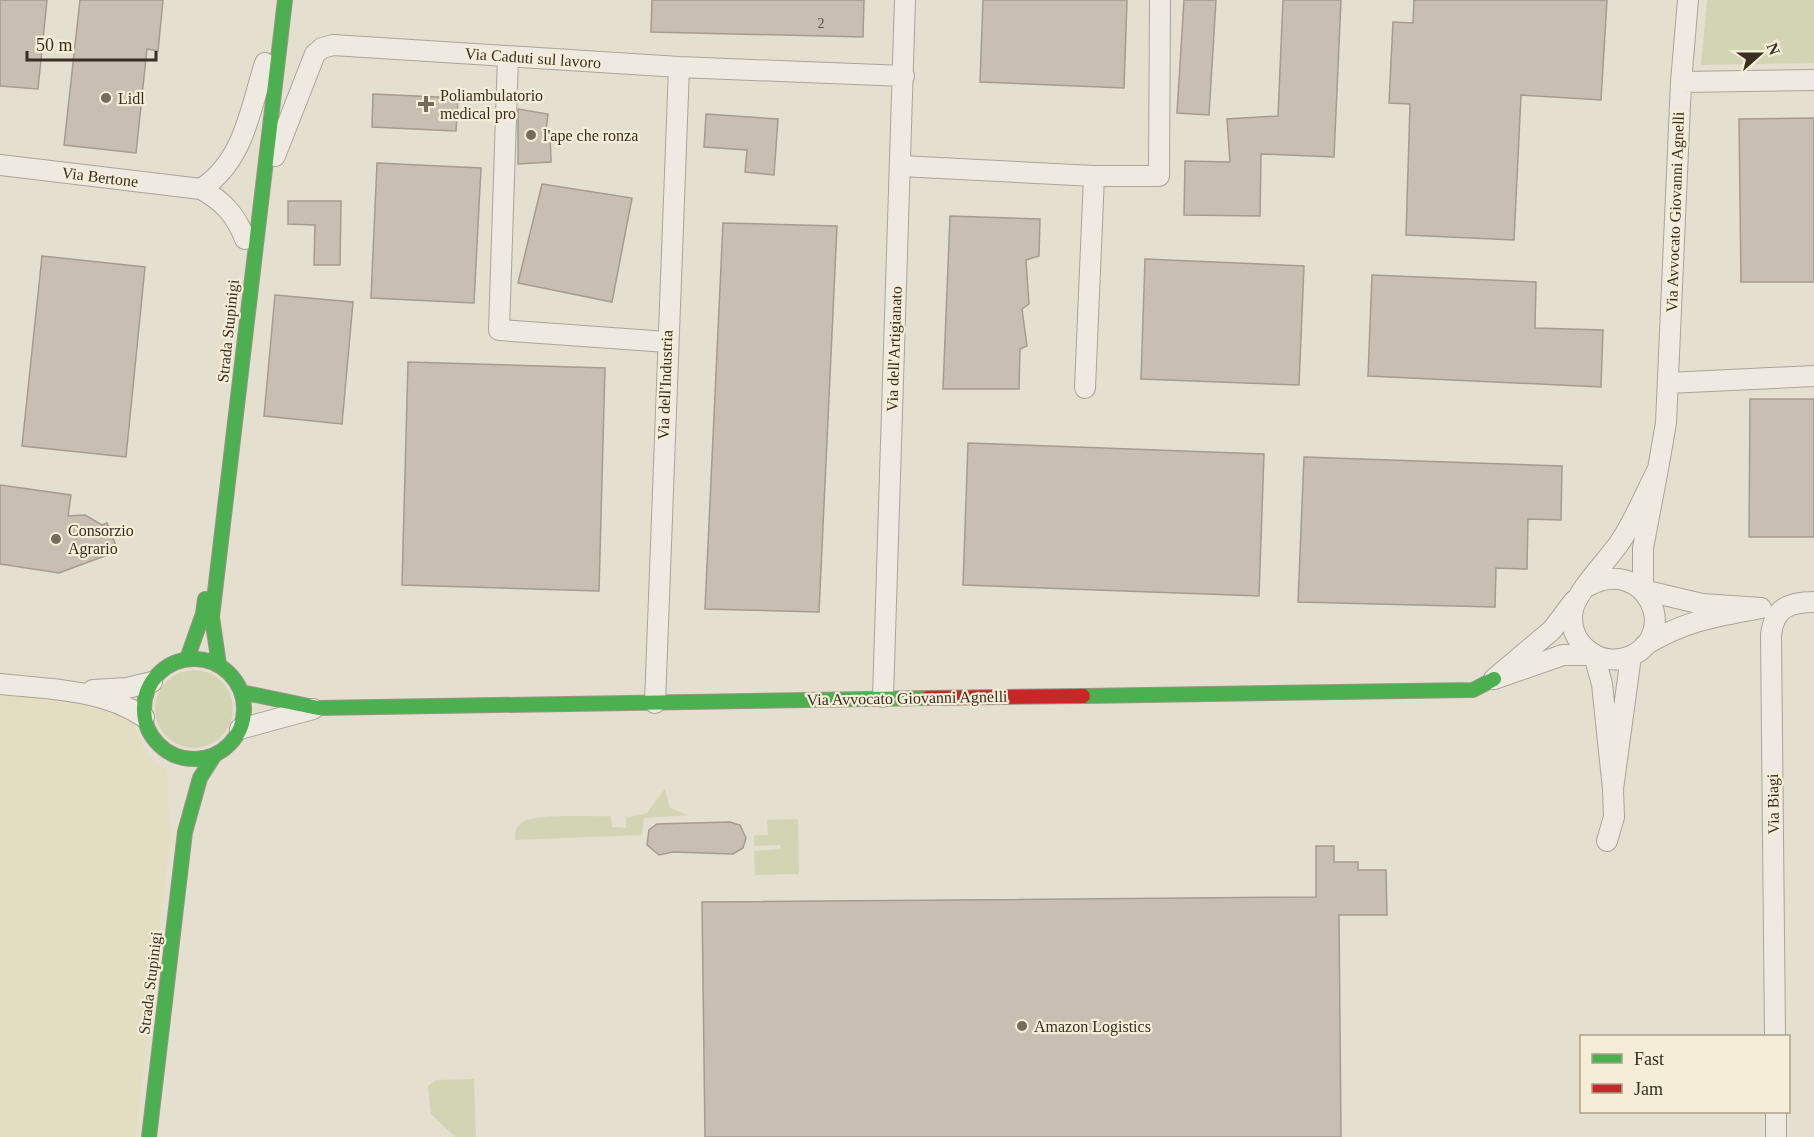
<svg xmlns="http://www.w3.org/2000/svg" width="1814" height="1137" viewBox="0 0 1814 1137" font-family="Georgia,serif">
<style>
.farmland{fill:#e3dec2}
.green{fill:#d3d4b3}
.building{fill:#c8beb1;stroke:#a59b8f;stroke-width:1.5}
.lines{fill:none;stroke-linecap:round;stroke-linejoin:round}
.street-casing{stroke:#aaa499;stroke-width:22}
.fast-casing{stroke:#9a9488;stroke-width:16}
.jam-casing{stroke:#9a9488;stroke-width:16}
.street{stroke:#eeeae1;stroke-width:20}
.fast{stroke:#4caf50;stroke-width:14}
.jam{stroke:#c62828;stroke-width:14}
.poi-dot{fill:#756c5e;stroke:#f5edd7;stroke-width:2}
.labels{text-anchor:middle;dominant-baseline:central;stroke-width:4.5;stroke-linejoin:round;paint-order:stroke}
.number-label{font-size:14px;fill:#5d5245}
.street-label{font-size:16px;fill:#392e21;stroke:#f5edd7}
.poi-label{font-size:16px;fill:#392e21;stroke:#f5edd7;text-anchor:start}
</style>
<rect width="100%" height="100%" fill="#e5dfd0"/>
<!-- farmland -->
<path class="farmland" d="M0 695 101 705 128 713 143 747 151 758 167 770 170 842 136 1137H0Z"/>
<!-- green -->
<path class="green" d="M1707 0H1814V63L1701 65Z
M155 709a39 39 0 1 1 78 0a39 39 0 1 1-78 0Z
M665 789 670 808 688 815 644 818 642 835 515 840C515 833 515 828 521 823 534 813 591 817 611 816L612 827 626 828V818L647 813Z
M798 819 799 874 755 875 754 851 781 849 780 845 754 846V835H768L767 820Z
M474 1079 476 1137H455L431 1114 428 1086 437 1080Z"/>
<!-- building -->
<path class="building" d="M0 0H47L38 89 0 86Z
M80 0H163L158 51 147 49 136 153 64 145Z
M652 0H864L863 37 651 32Z
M983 0H1127L1124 88 980 82Z
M1184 0H1216L1209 115 1177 113Z
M1283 0H1341L1334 157 1261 154 1260 216 1184 215 1185 161 1230 162 1227 119 1278 116Z
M1414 0H1607L1601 100 1521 95 1514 240 1406 235 1410 104 1389 103 1393 22 1413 23Z
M373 94 458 98 456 131 372 127Z
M518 109 548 114 546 130 550 132 551 162 518 164Z
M706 114 778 119 774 175 745 172 747 150 704 147Z
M1814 118V282H1741L1739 119Z
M377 163 481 168 474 303 371 298Z
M542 184 632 198 612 302 518 283Z
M288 201H341L340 265H314L315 225 288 224Z
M950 216 1040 219 1039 256 1026 260 1029 304 1022 309 1027 346 1020 349 1019 389H943Z
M723 223 837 226 819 612 705 609Z
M42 256 145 267 126 457 22 446Z
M1145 259 1304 266 1299 385 1141 379Z
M1372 275 1536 282 1535 328 1603 330 1601 387 1368 376Z
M275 295 353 302 342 424 264 416Z
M408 362 605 368 599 591 402 585Z
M1750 399H1814V537H1749Z
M968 443 1264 454 1259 596 963 585Z
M1304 457 1562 466 1561 520 1528 519 1527 569 1496 568 1495 607 1298 602Z
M0 485 71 495 68 516 85 515 102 525 107 523 118 551 59 573 0 564Z
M730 822 740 825 746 838 743 848 733 854 673 852 659 855 647 845 649 830 657 824Z
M1316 846H1334V862H1358V870H1386L1387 915H1339L1341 1137H705L702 902 1316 897Z"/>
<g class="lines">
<defs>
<path id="street" d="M508 56 499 330 667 342
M1681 82 1814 80
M275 156 315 54 322 48 333 45 679 67 904 76
M0 165 201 189C223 201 236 215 245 239
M901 166 1094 176H1159L1160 0
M201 189C244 161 250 110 265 63
M1668 383 1814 376
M1085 388 1094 176
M1658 469 1666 423 1681 82 1688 0
M1588 586C1645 555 1681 633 1631 656 1619 661 1603 661 1592 653 1577 644 1569 627 1573 610 1576 591 1611 557 1622 539 1636 517 1646 492 1658 469L1643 548V590L1702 604 1761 608C1714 617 1687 620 1645 645
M1574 601 1552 630 1494 679 1563 655H1594L1602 684 1613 789 1631 656
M0 684C49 689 102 689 144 717
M93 690 127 688 152 682
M883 697 905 0
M655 703 679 67
M240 729 313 709
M1607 841 1614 817 1613 789
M1775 1036 1771 635C1774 608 1789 602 1814 602
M1776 1112V1137"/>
<path id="fast" d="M144 709a50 50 0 1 1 100 0a50 50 0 1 1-100 0Z
M187 659 203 614 205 599
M219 665 212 617 285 0
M241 692 318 708 928 698
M1083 696 1473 690 1494 679
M149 1137 185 832 200 778 214 756"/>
<path id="jam" d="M928 698 1083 696"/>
</defs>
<!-- street casing -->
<use href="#street" class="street-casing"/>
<!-- fast casing -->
<use href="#fast" class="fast-casing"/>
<!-- jam casing -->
<use href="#jam" class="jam-casing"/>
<!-- street -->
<use href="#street" class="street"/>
<!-- fast -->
<use href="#fast" class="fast"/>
<!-- jam -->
<use href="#jam" class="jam"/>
</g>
<!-- markers -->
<g class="poi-dot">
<circle cx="106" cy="98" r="6"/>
<path d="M423 95h6v6h6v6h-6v6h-6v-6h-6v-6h6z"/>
<circle cx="531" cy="135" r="6"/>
<circle cx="56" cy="539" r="6"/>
<circle cx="1022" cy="1026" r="6"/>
</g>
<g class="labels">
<!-- number labels -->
<g class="number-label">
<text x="821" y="23">2</text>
</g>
<!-- street labels -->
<g class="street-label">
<text transform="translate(533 58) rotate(4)">Via Caduti sul lavoro</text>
<text transform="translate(100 177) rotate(7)">Via Bertone</text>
<text transform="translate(1675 212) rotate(-88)">Via Avvocato Giovanni Agnelli</text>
<text transform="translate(228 331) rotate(-84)">Strada Stupinigi</text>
<text transform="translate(894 349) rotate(-88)">Via dell'Artigianato</text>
<text transform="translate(665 385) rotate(-88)">Via dell'Industria</text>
<text transform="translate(907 698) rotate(-1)">Via Avvocato Giovanni Agnelli</text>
<text transform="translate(1773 804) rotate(-91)">Via Biagi</text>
<text transform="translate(150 983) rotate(-83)">Strada Stupinigi</text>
</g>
<!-- poi labels -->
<g class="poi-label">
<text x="440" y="95">Poliambulatorio<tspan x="440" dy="18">medical pro</tspan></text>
<text x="118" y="98">Lidl</text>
<text x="543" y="135">l'ape che ronza</text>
<text x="68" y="530">Consorzio<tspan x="68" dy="18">Agrario</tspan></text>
<text x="1034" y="1026">Amazon Logistics</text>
</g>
</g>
<!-- legend -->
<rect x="1580" y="1035" width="210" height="78" fill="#f5edd7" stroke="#aaa18e" stroke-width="1.5"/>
<rect x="1592" y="1054" width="30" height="9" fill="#4caf50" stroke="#aaa18e" stroke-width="1.5"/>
<text x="1634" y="1065" font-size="18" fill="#392e21">Fast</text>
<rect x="1592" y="1084" width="30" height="9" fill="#c62828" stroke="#aaa18e" stroke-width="1.5"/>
<text x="1634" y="1095" font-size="18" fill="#392e21">Jam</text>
<!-- north arrow -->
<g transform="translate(1760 54) rotate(69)" stroke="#f5edd7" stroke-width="4.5" paint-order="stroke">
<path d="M0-4.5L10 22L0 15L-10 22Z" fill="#392e21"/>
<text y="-9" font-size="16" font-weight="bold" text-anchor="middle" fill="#392e21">N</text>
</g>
<!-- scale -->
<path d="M27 51v9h129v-9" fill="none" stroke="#392e21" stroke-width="3"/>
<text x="36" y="51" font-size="18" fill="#392e21" stroke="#f5edd7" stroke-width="4.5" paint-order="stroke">50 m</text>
</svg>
